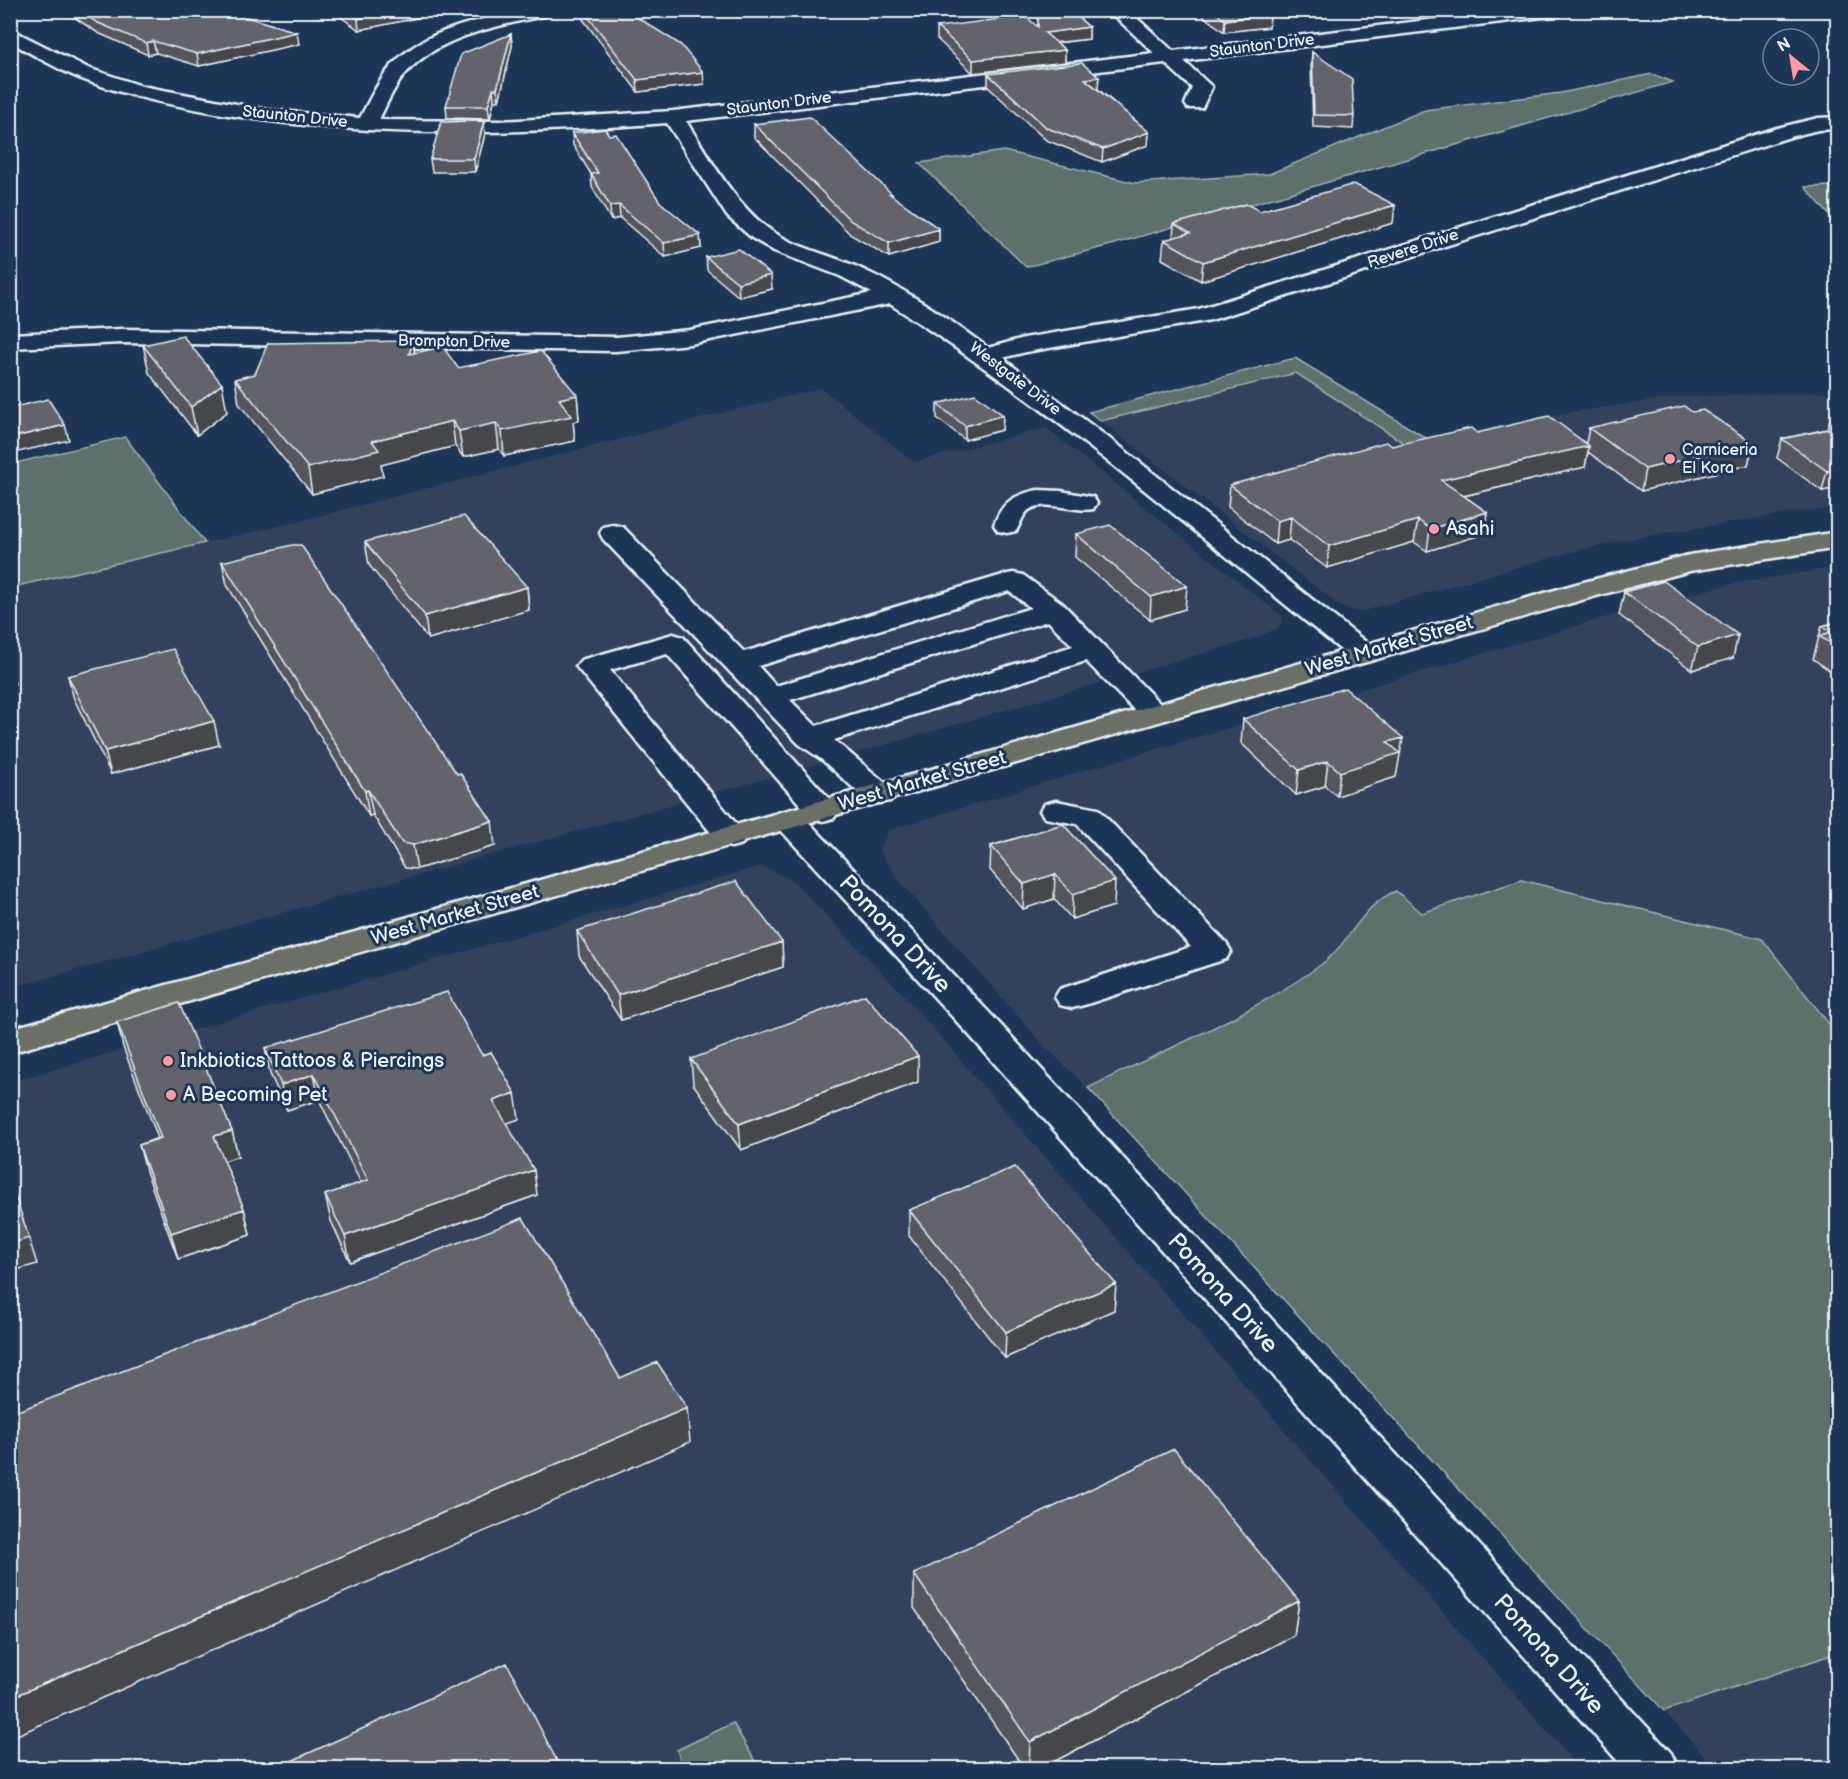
<svg xmlns="http://www.w3.org/2000/svg" width="1848" height="1779" viewBox="0 0 1848 1779" font-family="'Balsamiq Sans',sans-serif">
<style>
.built{fill:#32435d}
.green{fill:#5d716c;stroke:#a2b1b2;stroke-width:1.5}
.lines{fill:none;stroke-linecap:round;stroke-linejoin:round}
.minor-casing{stroke:#e8f1f8;stroke-width:5}
.major-casing{stroke:#e8f1f8;stroke-width:5}
.minor{fill:#1d3557;fill-rule:evenodd}
.major{fill:#6b7065;fill-rule:evenodd}
.wall{fill:#55565d;stroke:#e8f1f8;stroke-width:1.5}
.shaded-wall{fill:#45464c;stroke:#e8f1f8;stroke-width:1.5}
.building{fill:#63646c;stroke:#e8f1f8;stroke-width:1.5}
.poi-dot{fill:#ff9aa2;stroke:#1d3557;stroke-width:2}
.labels{text-anchor:middle;dominant-baseline:central;stroke-width:6;stroke-linejoin:round;paint-order:stroke}
.far-street-label{font-size:16px;fill:#e8f1f8;stroke:#1d3557}
.far-poi-label{font-size:16px;fill:#e8f1f8;stroke:#1d3557;text-anchor:start}
.poi-label{font-size:20px;fill:#e8f1f8;stroke:#1d3557;text-anchor:start}
.street-label{font-size:20px;fill:#e8f1f8;stroke:#1d3557}
.near-street-label{font-size:24px;fill:#e8f1f8;stroke:#1d3557}
</style>
<rect width="100%" height="100%" fill="#1d3557"/>
<filter id="ink" filterUnits="userSpaceOnUse"><feTurbulence type="fractalNoise" baseFrequency=".0167" numOctaves="2"/><feDisplacementMap in="SourceGraphic" scale="12" xChannelSelector="R" yChannelSelector="G"/><feConvolveMatrix kernelMatrix="1 2 1 2 8 2 1 2 1" color-interpolation-filters="sRGB"/></filter>
<g filter="url(#ink)">
<!-- built -->
<path class="built" d="M1296 373 1421 453 1431 441 1544 416 1679 397 1837 392V508L1790 513 1630 539 1567 553 1360 612 1343 608 1101 421Z
M821 388 914 462 1046 428 1284 618 1278 628 1253 639 804 768 11 988 10 585 12 587 283 525Z
M1837 567V1034L1762 939 1521 880 1422 914 1396 891 1381 897 1324 962 1256 1005 1088 1088 1045 1047 898 879 879 850 889 830 1082 771 1617 614 1726 585Z
M761 866 793 881 903 994 1579 1768H759L733 1723 677 1749 683 1768H11V1082Z
M1837 1653V1768H1716L1664 1711Z"/>
<!-- green -->
<path class="green" d="M1652 74 1673 82 1111 245 1026 267 919 163 1004 151 1135 183 1269 174 1425 110 1561 93Z
M1830 186 1837 192V224L1805 187Z
M1295 358 1431 441 1421 454 1296 373 1101 421 1089 412Z
M125 437 205 543 12 587 11 464Z
M1521 880 1762 939 1837 1034V1653L1664 1711 1088 1088C1166 1049 1251 1015 1322 964 1350 943 1362 904 1396 891L1422 913Z
M733 1723 759 1768H683L677 1750Z"/>
<g class="lines">
<defs>
<path id="minor" d="M520 10H554L551 14C502 26 443 33 407 72 395 85 387 103 379 120L499 121 673 111 1154 53 1108 10H1128L1173 51 1510 10H1568L1559 15 1184 61 1212 87 1202 108H1188L1185 104 1192 88 1165 63 686 121C710 158 732 200 766 227 792 247 825 253 855 266 901 286 947 317 988 348L1024 338 1199 309 1777 128 1818 118 1838 117V129L1818 130 1790 137 1211 320 1026 352 1002 358 1118 445 1372 647 1376 653 1372 659 1362 662 1352 659C1201 537 1053 409 890 304L690 344 616 351 122 343 10 348V334L122 329 616 337 690 330 872 293 840 276 774 251 752 238 727 216 667 123C520 134 374 139 228 115 181 107 133 98 87 81 60 71 36 56 10 42V29L88 68 142 86 268 110 360 118C370 99 379 79 394 63 427 29 477 21 520 10Z
M1038 490 1061 491 1093 497 1097 503 1093 509C1075 513 1037 496 1025 514 1021 519 1020 525 1016 531L1007 533 998 531 994 525C1002 502 1014 495 1038 490Z
M613 525 623 527 744 652 1003 575 1013 573 1023 575 1063 604 1169 713 1165 719 1154 722 1143 719 1086 661 834 740 890 787 895 794 890 801 879 803 868 801 821 759 799 744 603 539 600 533 603 527ZM1009 591 1031 608 776 686 758 666ZM1048 621 1073 646 816 726 790 700Z
M673 634 683 637 834 804 839 811 834 818 823 821 812 818 667 654 610 670 747 837 742 844 731 847 720 844 576 666 581 660Z
M1056 801 1098 809 1226 943 1231 951 1226 959 1084 1005 1072 1008 1060 1005 1055 997 1060 989 1191 947 1077 824 1045 818 1040 811 1045 804Z
M789 810 800 813 997 1021 1671 1753 1678 1768H1624L971 1037 778 827 773 820 778 813Z"/>
<path id="major" d="M1838 532V548L1690 571 1596 596 10 1053V1029L778 813 1576 584 1689 555Z"/>
</defs>
<!-- minor casing -->
<use href="#minor" class="minor-casing"/>
<!-- major casing -->
<use href="#major" class="major-casing"/>
<!-- minor -->
<use href="#minor" class="minor"/>
<!-- major -->
<use href="#major" class="major"/>
</g>
<!-- wall -->
<path class="wall" d="M63 10H223L299 44 199 66 156 53 148 55 98 33Z
M331 10H416L417 18 359 30Z
M581 10H626L704 84 638 92 582 18Z
M1017 10H1070L1089 27V39L1057 43 1065 50V62L973 73 937 39V27H1038L1037 12Z
M1196 10H1264L1270 15 1269 27 1224 32Z
M1823 10H1838L1835 18Z
M511 34 512 46 499 101H494L490 119 447 118 446 106Z
M1312 52 1354 116 1353 129 1313 127 1311 64Z
M988 74 1098 89 1149 132 1148 145 1102 162 1046 140 988 87Z
M754 124 892 196 939 229V242L889 257 851 235 754 137Z
M572 133 700 235 701 248 665 257 620 218 611 220 592 187 591 174 573 145Z
M485 134 475 172H432L430 159Z
M1260 211 1393 223 1201 281 1162 259 1164 240 1173 238 1174 224Z
M706 257 772 289 739 297 707 270Z
M413 341 415 353 458 368 577 395 579 420 573 422 575 441 504 456 499 449 463 457 455 446 381 465 383 476 312 494 239 404 235 379Z
M143 345 227 412 197 435 149 373Z
M937 404 1003 415 1002 430 965 440 937 418Z
M1838 410V488L1822 491 1777 458 1782 439 1827 429 1832 412Z
M1692 412 1753 443 1748 465 1641 491 1588 452 1585 467 1464 496 1487 512 1484 534 1427 551 1414 542 1327 568 1289 540 1275 544 1228 507 1230 485 1392 446 1586 443 1589 428Z
M1076 534 1185 609 1150 620 1075 557Z
M365 542 527 587 529 610 428 639 369 565Z
M222 562 495 846 417 869 405 868 373 815 369 816 227 585Z
M1624 592 1733 658 1692 670 1619 615Z
M1838 612V676L1813 659 1822 626 1835 622Z
M68 676 219 745 111 774 74 699Z
M1243 719 1399 762H1398L1396 777 1337 796 1325 786 1296 795 1241 743Z
M1063 824 1114 906 1072 919 1054 899 1023 909 990 870 991 846Z
M577 931 782 942 783 967 621 1020 579 956Z
M117 1022 232 1131 238 1156 224 1161 244 1209 250 1235 178 1259 146 1171 139 1145 158 1138 123 1047Z
M265 1048 482 1055 519 1119 506 1123 537 1195 350 1262 331 1221 325 1195 361 1183 319 1100 287 1110 270 1074Z
M691 1059 918 1082 741 1150 693 1084Z
M909 1210 1116 1284 1114 1310 1005 1358 909 1236Z
M914 1574 1299 1601 1294 1635 1042 1768H1024L914 1608Z"/>
<!-- shaded-wall -->
<path class="shaded-wall" d="M395 10H416L417 18 359 30 358 19Z
M1837 10H1838V17L1835 18Z
M1270 15 1269 27 1224 32 1225 20Z
M1089 27V39L1044 44 1045 33Z
M297 32 299 44 199 66 197 54Z
M511 34 512 46 499 101 497 89Z
M153 41 156 53 148 55 146 43Z
M1065 50V62L973 73V60Z
M703 72 704 84 638 92 637 80Z
M1099 77 1098 89 1085 79Z
M493 89 494 101 490 119 488 106Z
M12 90 15 102 10 109V92Z
M484 121 485 134 475 172 474 159Z
M1149 132 1148 145 1102 162 1103 149Z
M619 205 620 218 611 220 610 206Z
M1395 205 1393 223 1201 281 1203 262Z
M939 229V242L889 257V243Z
M700 235 701 248 665 257 664 243Z
M771 275 772 289 739 297 738 283Z
M413 341 416 366 409 354Z
M222 384 227 412 197 435 191 407Z
M577 395 579 420 573 422 575 441 504 456 502 431 559 399Z
M1003 415 1002 430 965 440V426Z
M452 421 455 446 381 465 383 476 312 494 308 468 372 441Z
M496 423 499 449 463 457 459 431Z
M65 425 69 440 10 454V438Z
M1753 443 1748 465 1641 491 1645 469Z
M1589 446 1585 467 1438 502 1441 480Z
M1838 469V488L1822 491 1827 471Z
M1487 512 1484 534 1427 551 1430 529Z
M1291 517 1289 540 1275 544 1277 521Z
M1418 520 1414 542 1327 568 1329 546Z
M1187 586 1185 609 1150 620 1151 597Z
M527 587 529 610 428 639 425 616Z
M1738 635 1733 658 1692 670 1698 647Z
M10 669 15 684 10 685Z
M214 721 219 745 111 774 105 751Z
M1403 738 1396 777 1337 796 1340 772 1387 742Z
M1328 761 1325 786 1296 795 1299 770Z
M368 790 373 815 369 816 365 791Z
M492 821 495 846 417 869 413 845Z
M1055 874 1054 899 1023 909 1024 884Z
M1115 881 1114 906 1072 919 1073 894Z
M782 942 783 967 621 1020 618 995Z
M918 1056V1082L741 1150 739 1124Z
M314 1074 319 1100 287 1110 281 1085Z
M515 1093 519 1119 496 1127 493 1101Z
M232 1131 238 1156 221 1162 214 1136Z
M534 1170 537 1195 350 1262 345 1236Z
M10 1180 37 1264 10 1272Z
M244 1209 250 1235 178 1259 171 1233Z
M1116 1284 1114 1310 1005 1358 1006 1332Z
M687 1408 690 1442 10 1738V1698Z
M1299 1601 1294 1635 1042 1768H1029L1030 1742Z
M558 1763V1768H546Z"/>
<!-- building -->
<path class="building" d="M79 10H223L297 32 197 54 153 41 146 43 96 22Z
M346 10H395L358 19Z
M583 10H626L681 45 703 72 637 80Z
M1038 10H1070L1089 27 1045 33 1065 50 973 60 937 27 1025 16 1038 27Z
M1212 10H1264L1270 15 1225 20Z
M511 34 497 89H493L488 106H446L461 54Z
M1312 52 1352 79 1354 116 1314 115Z
M1082 63 1099 77 1085 79 1149 132 1103 149 1047 128 988 74Z
M810 117 892 194H890L939 229 889 243 851 221 754 124Z
M484 121 474 159H430L441 122Z
M605 129 609 135 616 134 660 202 700 235 664 243 619 205 610 206 591 174 598 173 572 133Z
M1354 184 1395 205 1203 262 1164 240 1190 233 1174 224 1246 204 1260 211Z
M739 249 771 275 738 283 706 257Z
M183 336 222 384 191 407 143 345Z
M413 341 409 354 443 347 458 368 541 351 577 395 559 399 572 416 502 431 496 423 459 431 452 421 372 441 379 450 308 468 235 379 255 374 268 343Z
M975 394 1003 415 965 426 937 404Z
M48 399 65 425 10 438V408Z
M1684 406 1692 412 1703 410 1753 443 1645 469 1589 428Z
M1838 410V415L1832 412Z
M1549 416 1589 446 1441 480 1487 512 1430 529 1418 520 1329 546 1291 517 1277 521 1230 485 1386 442 1392 446 1471 428 1477 433Z
M1838 427V469L1827 471 1782 439Z
M464 516 527 587 425 616 365 542Z
M1110 525 1187 586 1151 597 1076 534Z
M292 545H301L457 774 460 773 492 821 413 845 402 843 368 790 365 791 222 562Z
M1664 581 1738 635 1698 647 1624 592Z
M1838 622V648L1819 636 1831 632 1822 626Z
M173 649 214 721 105 751 68 676Z
M1345 688 1403 738 1387 742 1400 753 1340 772 1328 761 1299 770 1243 719Z
M1063 824 1115 881 1073 894 1055 874 1024 884 991 846Z
M736 881 782 942 618 995 577 931Z
M447 992 482 1055 491 1052 515 1093 493 1101 534 1170 345 1236 325 1195 368 1180 314 1074 281 1085 265 1048Z
M865 995 918 1056 739 1124 691 1059Z
M179 1003 232 1131 214 1136 244 1209 171 1233 139 1145 161 1138 117 1022Z
M1015 1167 1116 1284 1006 1332 909 1210Z
M10 1180 29 1238 10 1244Z
M523 1218 620 1378 657 1362 687 1408 10 1698V1414Z
M1174 1449 1299 1601 1030 1742 914 1574Z
M507 1663 558 1763 546 1768H276Z"/>
</g>
<!-- markers -->
<g class="poi-dot">
<circle cx="1670" cy="459" r="6"/>
<circle cx="1434" cy="529" r="6"/>
<circle cx="168" cy="1061" r="6"/>
<circle cx="171" cy="1095" r="6"/>
</g>
<g class="labels">
<!-- far-street labels -->
<g class="far-street-label">
<text transform="translate(1262 46) rotate(-7)">Staunton Drive</text>
<text transform="translate(779 104) rotate(-7)">Staunton Drive</text>
<text transform="translate(295 117) rotate(6)">Staunton Drive</text>
<text transform="translate(1413 249) rotate(-18)">Revere Drive</text>
<text transform="translate(454 342) rotate(1)">Brompton Drive</text>
<text transform="translate(1015 379) rotate(37)">Westgate Drive</text>
</g>
<!-- far-poi labels -->
<g class="far-poi-label">
<text x="1682" y="450">Carniceria<tspan x="1682" dy="18">El Kora</tspan></text>
</g>
<!-- poi labels -->
<g class="poi-label">
<text x="1446" y="529">Asahi</text>
<text x="180" y="1061">Inkbiotics Tattoos &amp; Piercings</text>
<text x="183" y="1095">A Becoming Pet</text>
</g>
<!-- street labels -->
<g class="street-label">
<text transform="translate(1389 646) rotate(-16)">West Market Street</text>
<text transform="translate(922 781) rotate(-16)">West Market Street</text>
<text transform="translate(455 915) rotate(-16)">West Market Street</text>
</g>
<!-- near-street labels -->
<g class="near-street-label">
<text transform="translate(895 934) rotate(47)">Pomona Drive</text>
<text transform="translate(1223 1293) rotate(48)">Pomona Drive</text>
<text transform="translate(1549 1654) rotate(48)">Pomona Drive</text>
</g>
</g>
<!-- margin -->
<rect width="1848" height="1779" fill="none" stroke="#1d3557" stroke-width="36"/>
<rect x="18" y="18" width="1812" height="1743" fill="none" stroke="#e8f1f8" stroke-width="2" filter="url(#ink)"/>
<!-- north arrow -->
<g transform="translate(1791 57) rotate(330)"><circle r="28" fill="#1d3557" stroke="#6e8097" stroke-width="1.5"/>
<path d="M0-4.5L10 22L0 15L-10 22Z" fill="#ff9aa2"/>
<text y="-9" font-size="16" font-weight="bold" text-anchor="middle" fill="#e8f1f8">N</text>
</g>
</svg>
